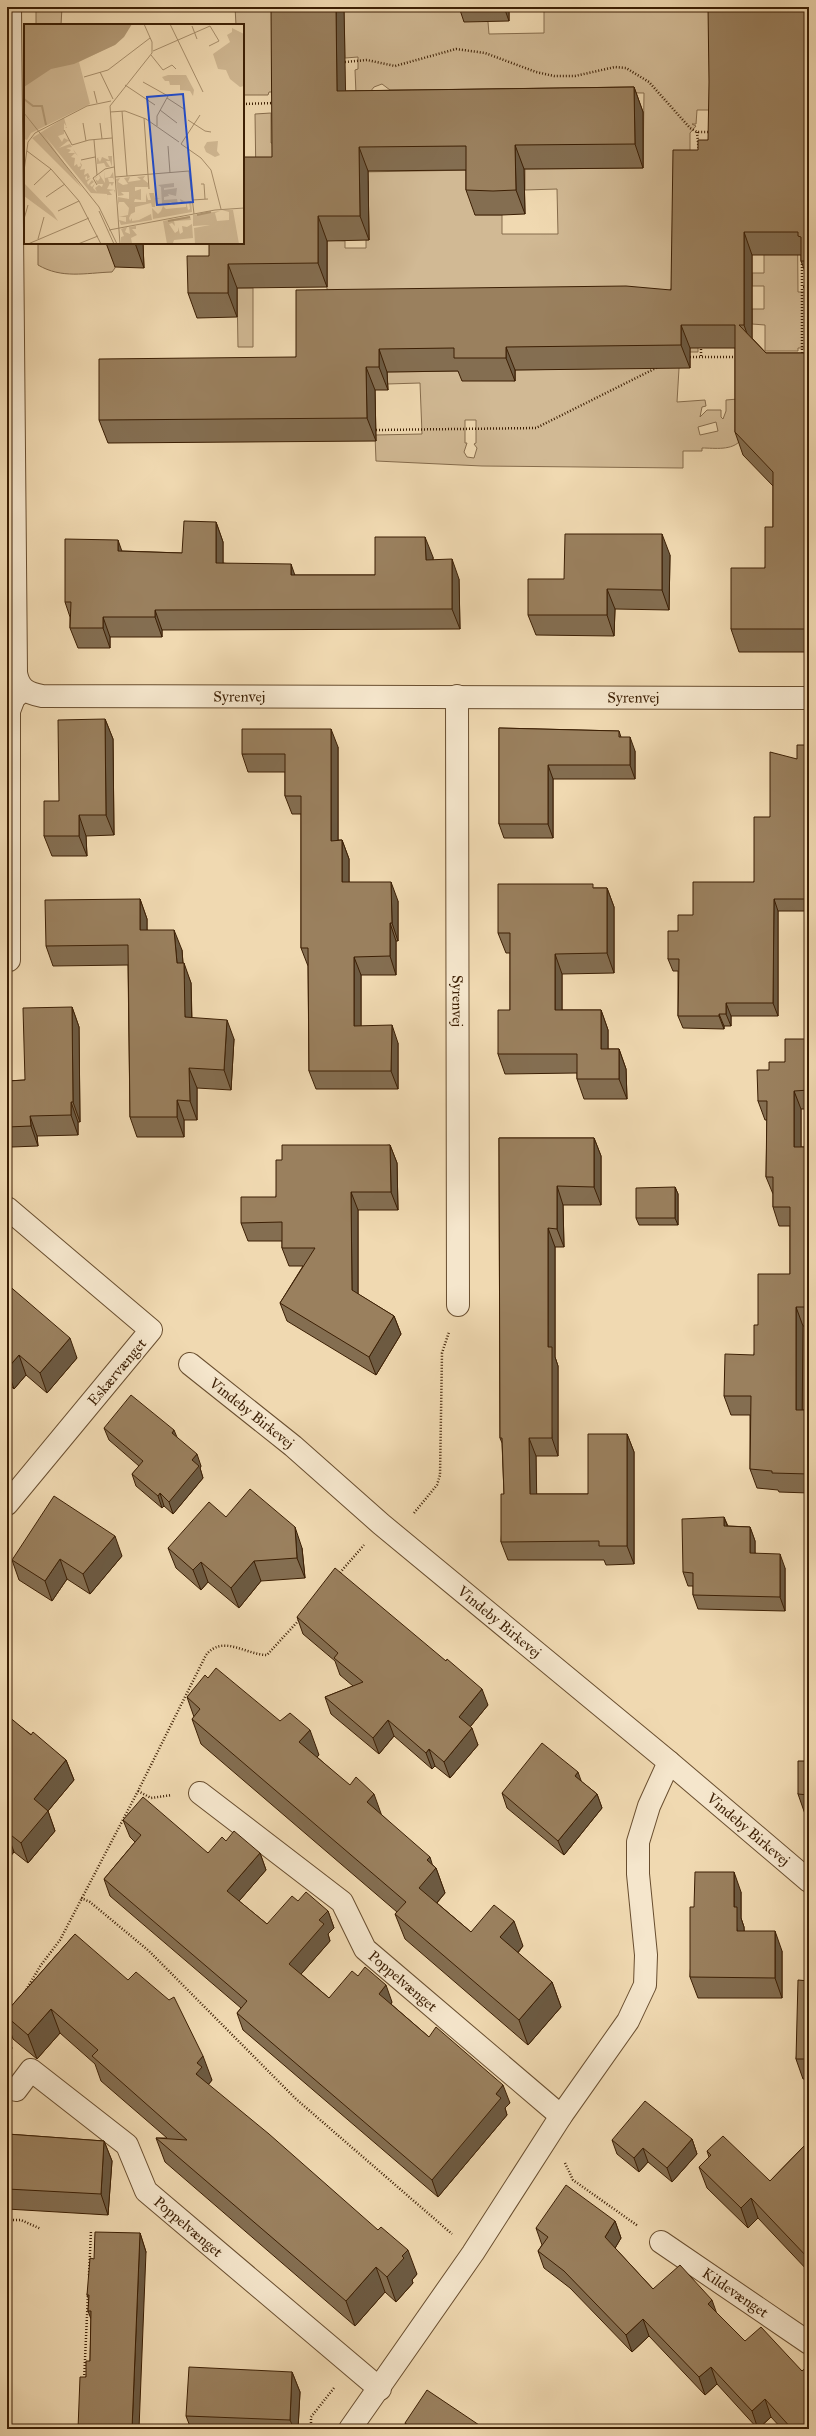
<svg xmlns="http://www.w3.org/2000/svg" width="816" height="2436" viewBox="0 0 816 2436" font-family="'IM FELL Great Primer',serif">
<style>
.green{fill:#d1b994;stroke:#866c4c;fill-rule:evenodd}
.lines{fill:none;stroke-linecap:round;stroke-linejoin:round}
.minor-casing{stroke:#694e2f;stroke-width:24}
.path{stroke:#3c1f04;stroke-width:2.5;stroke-dasharray:1 2;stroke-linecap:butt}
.minor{stroke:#f5e6cc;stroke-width:22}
.wall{fill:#846e51;stroke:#3c1f04}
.shaded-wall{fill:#6c5a42;stroke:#3c1f04}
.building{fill:#9a805e;stroke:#3c1f04}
.labels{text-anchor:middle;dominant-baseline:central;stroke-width:3.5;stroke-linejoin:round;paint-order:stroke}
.street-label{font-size:15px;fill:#3c1f04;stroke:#f5e6cc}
.inset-river{fill:none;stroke:#b39a76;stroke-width:2}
.inset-road{fill:none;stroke:#a88f6c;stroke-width:1}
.view{fill:#1d4ed8;fill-opacity:0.15;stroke:#1d4ed8;stroke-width:2}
.inset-edge{fill:none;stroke:#3c1f04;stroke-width:2}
</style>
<rect width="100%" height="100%" fill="#f0d9b1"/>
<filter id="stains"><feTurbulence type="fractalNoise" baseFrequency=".005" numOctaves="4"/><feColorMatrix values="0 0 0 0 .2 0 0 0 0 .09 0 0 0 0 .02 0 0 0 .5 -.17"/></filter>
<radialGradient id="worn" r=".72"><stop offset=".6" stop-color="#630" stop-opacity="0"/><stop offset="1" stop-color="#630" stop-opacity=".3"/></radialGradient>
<!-- green -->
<path class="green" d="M36 7H62L61 25H36Z
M235 7H279L280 92H269L268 95H243V25H236Z
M344 7H464L488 22 489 34 544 33V7H709L710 110H697L696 124H692L696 126 690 133V160L697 161 698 352H680L677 402 705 400 706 406 702 407 700 417 707 410H721V417L723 419 726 411V400L738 399 741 440C732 451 715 448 702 448V451H683V468L482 466 376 461 375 435 422 434 420 383 387 384V372L462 371 515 381V370L635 368 327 294V240L345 241V248H366V240H369L368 181 359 172 475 170V215H502V234H558L557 189 525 190V169L643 168 644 93 390 90 382 84 374 87 370 92 356 94 355 70 358 69V57L345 58ZM465 420H476V443L474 444 477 448 474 458 467 457 464 452 467 443H465ZM716 422 718 431 700 435 698 427Z
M271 113V143H280L281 181 256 182 255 114Z
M797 162 798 292H809V348H798V351H765V325L752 324V309H764V286H752V273H764V252Z
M38 243H114L115 268 112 272C85 273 62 279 38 265Z
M237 288H253V347H238Z"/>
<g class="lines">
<defs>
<g id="minor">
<path id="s1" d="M10 7 16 673C19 689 27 693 42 696L809 698"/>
<path id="s2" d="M457 696 458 1305"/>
<path d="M9 960V711L14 698 23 690"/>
<path d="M7 1208 151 1330 7 1504"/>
<path id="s3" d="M190 1364 293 1446 381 1524 669 1762 809 1881"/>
<path id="s4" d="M200 1793 342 1902 365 1949 561 2116"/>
<path id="s5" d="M16 2090 31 2070 127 2145 146 2191 380 2389"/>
<path id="s6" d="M661 2242 809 2343"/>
<path d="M350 2429 473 2253 561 2116 628 2021 645 1985 646 1955 638 1874V1842L649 1806 669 1762"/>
</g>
</defs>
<!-- minor casing -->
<use href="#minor" class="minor-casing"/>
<!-- path -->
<path class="path" d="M345 62 367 60 395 66 456 49 485 53 536 72 554 76H575L615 67 626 68 649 82 690 128 697 132H710
M243 104 274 103
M697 132 699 153
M802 261V287H809
M701 346V358
M802 356V287
M687 357H738
M376 430 536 428 658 367
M414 1513 437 1485 440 1475 442 1353 449 1332
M338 1575 364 1545
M138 1791 151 1798 172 1795
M81 1898 90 1902 149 1951 296 2099 452 2234
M26 1990 41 1965 60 1940 138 1791 206 1655C223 1634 246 1655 267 1655L300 1619
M7 2044 12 2049
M565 2163 573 2180 638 2226
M7 2220H21L41 2229
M89 2275 91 2231
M84 2381 88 2294
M311 2429V2417L334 2388"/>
<!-- minor -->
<use href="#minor" class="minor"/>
</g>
<!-- wall -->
<path class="wall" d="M459 7H509V21L464 22Z
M809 7V282L801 261V255H752V338L766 353H809V652H739L731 629 765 568 773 527V486L743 455 735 432V348H690V368L515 370V381H462L458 371 387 372 388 390H375L376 441 108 443 99 420 296 357 671 290 698 150 708 140Z
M634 87 643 112V168L524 169 525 214 502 215H475L466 190V170L368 171 369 240 327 241V287L237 288V317L197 318 188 293 209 256 272 157 345 91Z
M106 243H143L144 268 115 267Z
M216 522 223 542V563L295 575H375L433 557V560L459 579 460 629 162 630V637H110V648H78L70 628V617L65 602 122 551 182 553Z
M670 555 669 610 615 609 614 636 536 635 528 615 564 579Z
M105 719 113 739 114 835 86 836 87 856H52L44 836 59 801Z
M499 728 619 731 621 737 635 751V779H553V838H504L499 824Z
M809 745V911H778V1016H731V1026H724V1029L683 1028 678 1016V971H673L668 959 678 931 693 915 754 882 770 817 797 759Z
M338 747V840H342L349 859V882L398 901V941H396V975H361V1026L398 1043V1089H316L309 1071 308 966 301 948V814H292L285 796V772H248L242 754Z
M594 888H607L614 907V973L562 974V1010H601L608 1030V1049H619L626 1069 627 1099H584L577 1079V1073L505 1074 498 1054 510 1010V953H506L498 933Z
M140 899 147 919V930L182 950 183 963 191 983 192 1018 234 1039 231 1090 197 1088V1120H184V1137H137L130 1117 128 965 53 966 46 946Z
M72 1007 79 1027 80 1122H78V1135L37 1136 38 1146 12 1147 7 1134V1081L25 1080Z
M809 1039V1109H801V1147H809V1326H803V1410H809V1493L779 1492 778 1490 757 1488 750 1469V1415H731L724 1396 754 1355 758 1325 790 1274V1226H779L773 1207V1194L766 1177 767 1120H765L758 1101 769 1070 785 1062Z
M499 1138H594L601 1156V1205H563L564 1247H555V1357L558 1366V1456H536V1494H588L627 1434 634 1452V1564L606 1565 604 1560H508L501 1542 504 1494 502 1443 500 1438Z
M390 1145 397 1163 398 1210H358V1294L394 1316 401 1334 376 1375 287 1321 280 1303 303 1266H289L282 1248V1241H248L241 1223 276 1197 282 1160Z
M675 1187 678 1194V1225H639L636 1218Z
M7 1284 77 1358 47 1393 26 1375 14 1389 7 1383Z
M104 1428 177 1438 201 1466 200 1468 203 1478 173 1514 164 1506 162 1508 136 1486 132 1474 139 1466 109 1440Z
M226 1517 302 1548 305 1578 261 1581 239 1608 208 1582 201 1590 176 1568 168 1548Z
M724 1517 728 1526 750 1527 755 1541V1553L785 1568V1611L698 1609 693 1595V1586H688L683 1572Z
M122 1556 90 1594 67 1579 52 1601 19 1580 12 1560Z
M297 1617 488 1705 470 1727 478 1745 450 1778 435 1766 432 1769 394 1736 379 1754 331 1714 325 1697 353 1686 340 1675 335 1661 303 1634Z
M208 1678 319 1755 317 1757 382 1815 436 1868 445 1893 437 1903 471 1932 523 1946 518 1953 552 1982 561 2007 528 2045 405 1939 395 1914 397 1912 201 1744 192 1719 194 1717 187 1697Z
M7 1717 66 1760 74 1780 48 1811 55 1831 28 1863 14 1852 7 1860Z
M809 1761V1814H805L798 1794Z
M582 1782 597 1794 602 1808 564 1855 507 1808 502 1793Z
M123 1820 208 1853 226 1841 260 1853 266 1870 239 1901 267 1924 298 1901 328 1911 334 1928 328 1934 330 1941 301 1974 329 1998 358 1976 392 2002 391 2004 429 2037 510 2103 505 2108 507 2115 438 2197 243 2030 237 2013 241 2008 110 1896 104 1879 135 1842 130 1837Z
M741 1892V1918L744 1927V1931L782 1951V1998H698L690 1977 694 1907Z
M75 1934 212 2080 208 2085 417 2274 412 2280 413 2283 396 2302 385 2292 355 2326 165 2162 156 2138H167L101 2081 95 2064 60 2033 37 2059 13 2039 7 2022V2011Z
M809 1981V2079H803L796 2059Z
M7 2134 104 2141 112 2161 108 2215 7 2209Z
M692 2139 697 2154 672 2182 648 2162 639 2172 617 2154 612 2140Z
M809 2141V2272L758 2218 748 2228 707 2188 699 2167 709 2157 707 2151 770 2181Z
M615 2221 621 2238 615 2248 653 2289 717 2314 809 2429H782L771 2417 758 2429 717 2384 705 2395 649 2336 632 2352 570 2288 544 2268 538 2251 542 2245 536 2228Z
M140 2233 146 2252 86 2377 90 2361 91 2319 88 2311 89 2300 87 2295 94 2259Z
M292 2372 300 2392 298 2429H191L186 2416Z
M405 2423 485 2429H407Z"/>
<!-- shaded-wall -->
<path class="shaded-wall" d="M336 7H344L346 115 337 91Z
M504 7H509V21Z
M634 87 643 112V168L635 144Z
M515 145 524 169 525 214 516 190Z
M359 147 368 171 369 240 360 216Z
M318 216 327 241V287L318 263Z
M744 232 752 255V348L744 325Z
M135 243H143L144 268Z
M228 264 237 288V317L228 293Z
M681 325 690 348V368L681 345Z
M506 347 515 370V381L506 358Z
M379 349 387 372 388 390 379 367Z
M366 367 375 390 376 441 367 418Z
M216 522 223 542V583L216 563Z
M662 534 670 555 669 610 662 590Z
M425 537 433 557V580L426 560Z
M118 540 125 560 118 551Z
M452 559 459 579 460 629 452 609Z
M291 564 298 584 291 575Z
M607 589 615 609 614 636 607 615Z
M155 610 162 630V637L155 617Z
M103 617 110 637V648L103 628Z
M105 719 113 739 114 835 106 815Z
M331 729 338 747V859L331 841Z
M630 737 635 751V779L630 765Z
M548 765 553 779V838L548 824Z
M79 815 86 836 87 856 79 836Z
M342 840 349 859V900L342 882Z
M391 882 398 901V941L392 923Z
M607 888 614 907V973L607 953Z
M140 899 147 919V950L140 930Z
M774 899 778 911V1016L773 1003Z
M390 923 396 941V975L390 956Z
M174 930 182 950 184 979V963L191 983 192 1037 185 1017 177 963Z
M555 954 562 974V1029L555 1010Z
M354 957 361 975V1044L354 1026Z
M726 1003 731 1016V1026L726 1014Z
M72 1007 79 1027 80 1122 73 1102Z
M601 1010 608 1030V1069L601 1049Z
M719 1014 724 1026V1029L719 1016Z
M227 1020 234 1039 231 1090 224 1070Z
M392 1025 398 1043V1089L391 1071Z
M619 1049 626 1069 627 1099 619 1079Z
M189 1068 197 1088V1120L190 1101Z
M794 1091 801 1109V1165L794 1147Z
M177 1100 184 1120V1137L177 1117Z
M71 1102 78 1122V1135L71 1115Z
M30 1116 37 1136 38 1146 31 1126Z
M594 1138 601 1156V1205L594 1187Z
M390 1145 397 1163 398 1210 391 1192Z
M557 1186 563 1205 564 1247 557 1229Z
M675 1187 678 1194V1225L675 1218Z
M351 1192 358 1210V1308L352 1290Z
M548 1228 555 1247V1357L558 1366V1456L552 1438 548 1347Z
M796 1307 803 1326 802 1429 796 1410Z
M394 1316 401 1334 376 1375 369 1357Z
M70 1338 77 1358 47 1393 40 1373Z
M19 1355 26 1375 14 1389 7 1369Z
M174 1430 179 1442 172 1433Z
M627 1434 634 1452V1564L627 1546Z
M529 1438 536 1456 537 1512 530 1494Z
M197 1454 201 1466 200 1468 203 1478 173 1514 169 1502 192 1460Z
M160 1493 164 1506 162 1508 158 1496Z
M724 1517 729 1531 724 1526Z
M295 1527 302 1548 305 1578 297 1558Z
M750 1527 755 1541V1567L750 1553Z
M115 1536 122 1556 90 1594 83 1574Z
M780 1554 785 1568V1611L780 1597Z
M60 1559 67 1579 52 1601 45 1581Z
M254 1561 261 1581 239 1608 231 1588Z
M201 1562 208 1582 201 1590 193 1570Z
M482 1689 488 1705 465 1733 459 1717Z
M388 1720 394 1736 379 1754 373 1738Z
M472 1728 478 1745 450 1778 444 1762Z
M310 1730 319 1755 308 1767 299 1742Z
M429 1749 435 1766 432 1769 426 1753Z
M66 1760 74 1780 48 1811 55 1831 28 1863 21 1843 34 1799Z
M578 1772 583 1786 575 1776Z
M374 1794 383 1819 367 1802Z
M597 1794 602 1808 564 1855 558 1841Z
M7 1833 14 1852 7 1860Z
M260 1853 266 1870 233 1908 227 1891Z
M430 1857 434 1870 436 1868 445 1893 428 1913 419 1888 427 1860Z
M734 1872 741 1892V1918L744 1927 745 1951 737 1931 734 1907Z
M328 1911 334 1928 328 1934 330 1941 295 1981 289 1964 319 1920Z
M514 1921 523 1946 509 1962 500 1937Z
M775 1931 782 1951V1998L775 1978Z
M552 1982 561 2007 528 2045 519 2020Z
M386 1985 392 2002 385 2011 379 1994Z
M51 2009 60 2033 37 2059 28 2035Z
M203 2056 212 2080 208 2085 196 2074 197 2063Z
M503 2085 510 2103 505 2108 507 2115 438 2197 432 2180 496 2094Z
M692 2139 697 2154 672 2182 667 2168Z
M104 2141 112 2161 108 2215 101 2194Z
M643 2148 648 2162 639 2172 634 2158Z
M751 2198 758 2218 748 2228 741 2208Z
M615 2221 621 2238 611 2255 605 2237Z
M140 2233 146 2252 139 2429H132Z
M408 2250 417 2274 412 2280 413 2283 396 2302 387 2277 402 2256Z
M376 2267 385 2292 355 2326 346 2301Z
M712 2300 718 2317 708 2304Z
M643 2319 649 2336 632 2352 626 2335Z
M711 2367 717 2384 705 2395 699 2377Z
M292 2372 300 2392 298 2429H294L290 2420Z
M765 2399 771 2417 758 2429 752 2411Z"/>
<!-- building -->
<path class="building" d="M271 7H336L337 91 634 87 635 144 515 145 516 190 493 191 466 190V146L359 147 360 216H318V263L228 264V293H188L187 256H209V243H243V157H272Z
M708 7H809V261H801V237L798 236V232H744V325H739L766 353H809V629H731V568H765V527H773V472L735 432V325H681V345L506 347V358H454V348L379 349V367H366L367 418 99 420V359L296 357V290L626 286 671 290 673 150H698V140H708L709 82Z
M184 521 216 522V563L291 564V575H375V537H425L426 560 452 559V609L155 610V617H103V628H70L71 602H65V539L118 540V551L182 553Z
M565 534H662V590L607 589V615H528V579H564Z
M105 719 106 815H79V836H44V801H59L58 720Z
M499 728 619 731V737H630V765H548V824H499Z
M242 729H331V841L342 840V882H391L392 923H390V956L354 957V1026L392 1025 391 1071H309L308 948H301V796H285V754H242Z
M797 745H809V899H774L773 1003H726V1014H719V1016H678L679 959H668V931H678V915H693V882H754V817H770V752L797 759Z
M498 884H593V888H607V953L555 954V1010H601V1049H619V1079H577V1054H498V1010H510V933H498Z
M140 899V930H174L177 963H184L185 1017 227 1020 224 1070 189 1068 190 1101 177 1100V1117H130L128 945 46 946 45 900Z
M72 1007 73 1102H71V1115L30 1116 31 1126 7 1127V1081L25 1080 23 1008Z
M785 1039H809V1090L794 1091V1147H809V1307H796V1410H809V1474L772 1473V1471L750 1469 751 1396H724L725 1354 754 1355V1325H758V1274H790V1207H773V1177H766L767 1101H758L757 1070H769V1062H785Z
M499 1138H594V1187L557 1186V1229L548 1228V1347H552V1438H529L530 1494H588V1434H627V1546H599V1541L501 1542V1494H504L502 1438H500Z
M282 1145H390L391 1192H351L352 1290 394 1316 369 1357 280 1303 315 1248H282V1222L241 1223V1197H276V1160H282Z
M675 1187V1218H636V1188Z
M7 1284 70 1338 40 1373 19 1355 7 1369Z
M131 1395 174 1430 172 1433 197 1454 192 1460 199 1466 169 1502 160 1493 158 1496 132 1474 143 1461 104 1428Z
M250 1489 295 1527 297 1558 254 1561 231 1588 201 1562 193 1570 168 1548 209 1502 226 1517Z
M54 1496 115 1536 83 1574 60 1559 45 1581 12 1560Z
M724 1517V1526L750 1527V1553L780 1554V1597L693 1595V1573L683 1572 682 1519Z
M335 1568 446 1661 447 1659 482 1689 459 1717 472 1728 444 1762 429 1749 426 1753 388 1720 373 1738 325 1697 363 1682 334 1658 338 1653 297 1617Z
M216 1668 280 1721 290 1713 310 1730 299 1742 350 1785 356 1777 374 1794 367 1802 430 1857 427 1860 436 1868 419 1888 471 1932 494 1905 514 1921 500 1937 552 1982 519 2020 395 1914 406 1902 192 1719 200 1709 187 1697 205 1675 208 1678Z
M8 1716 31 1735 33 1732 66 1760 34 1799 48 1811 21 1843 7 1832V1717Z
M542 1743 578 1772 575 1776 597 1794 558 1841 502 1793Z
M798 1761H809V1795L798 1794Z
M143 1797 208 1853 222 1837 226 1841 234 1831 260 1853 227 1891 267 1924 292 1896 298 1901 306 1892 328 1911 319 1920 324 1924 289 1964 329 1998 352 1971 358 1976 365 1967 386 1985 379 1994 385 1999 429 2037 436 2027 503 2085 496 2094 501 2098 432 2180 237 2013 247 2001 104 1879 141 1835 123 1820Z
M695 1872H734V1907H737V1931H775V1978L690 1977V1907H694Z
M75 1934 128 1980 136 1972 169 2000 174 1997 203 2056 197 2063 202 2067 196 2074 269 2134 378 2230 381 2227 408 2250 402 2256 404 2258 387 2277 376 2267 346 2301 156 2138 187 2140 92 2056 98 2050 51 2009 28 2035 7 2017V2011Z
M798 1980 809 1981V2059H796Z
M645 2101 692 2139 667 2168 643 2148 634 2158 612 2140Z
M7 2134 104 2141 101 2194 7 2189Z
M723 2136 770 2181 809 2141V2199L807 2201 809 2203V2259L751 2198 741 2208 699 2167 711 2155 707 2151Z
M566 2185 615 2221 605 2237 653 2289 680 2265 712 2300 708 2304 745 2341 761 2327 802 2371 809 2365V2429H792L765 2399 752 2411 711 2367 699 2377 643 2319 626 2335 564 2271 538 2251 548 2237 536 2228Z
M95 2232 140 2233 132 2429H78L80 2377H86V2361H90L91 2311H88L89 2295H87L90 2258 94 2259Z
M189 2367 292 2372 290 2420 186 2416Z
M427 2390 485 2429H413L405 2423Z"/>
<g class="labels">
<!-- street labels -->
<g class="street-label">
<text stroke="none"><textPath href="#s1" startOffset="901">Syrenvej</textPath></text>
<text stroke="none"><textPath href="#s1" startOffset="1295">Syrenvej</textPath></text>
<text stroke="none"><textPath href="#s2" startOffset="305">Syrenvej</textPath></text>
<text transform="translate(117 1372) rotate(-50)">Eskærvænget</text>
<text stroke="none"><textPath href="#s3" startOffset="79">Vindeby Birkevej</textPath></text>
<text stroke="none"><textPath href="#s3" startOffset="403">Vindeby Birkevej</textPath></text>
<text stroke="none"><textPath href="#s3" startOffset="727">Vindeby Birkevej</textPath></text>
<text stroke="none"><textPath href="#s4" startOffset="281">Poppelvænget</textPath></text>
<text stroke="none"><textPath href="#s5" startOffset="252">Poppelvænget</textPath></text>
<text stroke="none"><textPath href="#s6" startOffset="90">Kildevænget</textPath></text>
</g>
</g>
<!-- overview -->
<g transform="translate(24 24)">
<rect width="220" height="220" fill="#f0d9b1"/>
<path d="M0 0H108L92 20 55 38 66 80 7 109 3 116 0 115ZM208 4 220 10V62L216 63 206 55 202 46 194 45 189 30 206 18 203 11 208 8ZM144 51H162L170 66 169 72 166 67 156 66V61H146L145 57H141L138 53ZM40 94 43 104H41L43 103 40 99V110L34 112 38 118 40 114 44 116 43 113 46 118 44 117 35 124 46 120 48 123 42 124 47 126 44 129H51L49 125 54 132 51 129 47 133 51 134 50 142 53 140 54 143 57 142 56 138 58 141 56 146 61 145 60 151 64 149 66 153 63 155V152L61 153 62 156 67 154 63 158 64 161 68 156 70 158 66 161 68 163 71 159 69 164 73 168 71 164 75 161 78 163 79 160H73L71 154 74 152 71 155 74 157 76 154 75 150 81 159 80 146 81 154 86 153 89 148 90 156 89 154H84L85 158H90L88 162 86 159 83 165 91 166V169L90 166 85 167 88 171H83L84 180 83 170 67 169 21 112 58 164 8 114ZM194 117 193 127 196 131 191 133 182 128 180 123 183 118ZM84 132H88V143L86 137H82L86 143H82L80 139 73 140V134L77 133 74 134 76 138 78 133 85 136ZM121 152 119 155 124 159V163H111V167L117 165V176L111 175 110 178H122V169L124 176H127L125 169H130L131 174 137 175H132L131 183H128L127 179 111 183V188L107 190 105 194 106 197 108 194V197L115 196 127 190 128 196 97 201 95 196 102 198V193H95L104 191 105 184 100 178H95L94 181V173L105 175V168H97L100 171 94 172 92 155 96 154 94 158 99 161 104 160 100 154 106 153 104 158 117 156 113 153ZM0 159 29 189 34 197 0 172ZM150 159V163L140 164V166L153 164 152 172 144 170 145 172 140 173V176L153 175 154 180 149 181 147 178 145 179 147 181H138L137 163 134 161ZM156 175 162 178 164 186 166 185 165 178 167 177 168 188 129 195 128 184 134 190 137 187H133H137L139 182 142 185 162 183V179H157ZM198 186H209L215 220H171L170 204 186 201 169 202V191L196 187 191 189 193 197 205 196V188ZM166 192 167 196 150 197 151 202 148 199 145 200 151 209 154 207V203L156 210 159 208 158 202 163 203 168 200 169 214 150 216 149 219 143 220 139 197ZM112 202V205H108L113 211 107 214 108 219H117L97 220V213L100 212 97 205 103 203 101 208 106 210 105 203Z" fill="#d1b994"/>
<path d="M0 0H108L100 13 91 21 50 40 27 45 0 63Z" fill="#b39a76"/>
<path class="inset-river" d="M0 17 30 0M0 22 37 0M0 26 43 0M0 75 9 82H18L22 101M173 191 187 188M144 197 166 193"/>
<path class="inset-road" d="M146 0 179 68M168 2 173 15M129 27 186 2 195 17 185 22M127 31 139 46 148 41 152 45M76 48 89 75M60 53 84 46 126 14M119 58 144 72 133 92V102M101 61 131 81M70 67 73 79M143 74 160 85M136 86 153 99M98 87 103 152M86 88 101 87 122 95 155 118M0 89 75 183 93 220M176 91 157 120 177 134 187 146 197 185M120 94 125 165M164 96 181 107 187 108M59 99 62 117M76 99 78 115M40 106 48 121 65 116 88 114M70 116 73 151M144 122 146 149M3 127 27 145 55 177 77 220M57 136 71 133M0 147 4 118 11 109 63 82 87 77M91 153 165 147 170 190M177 160H180L181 175M10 161 27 145M73 161 69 154 81 145 90 143M22 173 41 160M168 176 184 175M34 187 55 177M75 187 90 220M0 195 4 181M85 206 191 186 220 184M14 215 20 193M4 220 65 194M54 220 74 212M96 220 86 82 128 29V18L120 0"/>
<path class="view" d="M159 70 169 178 133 181 123 73Z"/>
<rect width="220" height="220" class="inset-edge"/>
</g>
<!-- margin -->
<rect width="816" height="2436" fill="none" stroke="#f0d9b1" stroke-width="24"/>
<rect x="8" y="8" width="800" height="2420" fill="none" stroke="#3c1f04" stroke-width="2"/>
<rect x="12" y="12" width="792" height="2412" fill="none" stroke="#3c1f04"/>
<rect width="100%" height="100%" filter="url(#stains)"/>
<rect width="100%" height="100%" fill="url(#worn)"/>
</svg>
